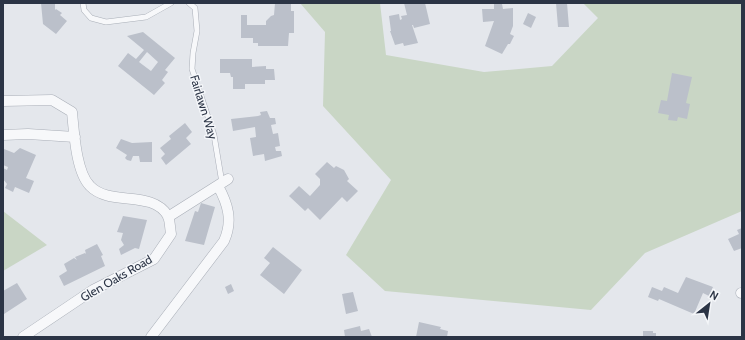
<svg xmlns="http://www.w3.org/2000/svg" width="745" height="340" viewBox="0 0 745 340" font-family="Cabin,sans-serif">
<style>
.green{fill:#c9d6c5}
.building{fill:#bbc0ca;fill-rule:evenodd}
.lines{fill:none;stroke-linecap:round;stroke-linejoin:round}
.lane-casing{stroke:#a9aeb7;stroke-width:6}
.street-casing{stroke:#a9aeb7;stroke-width:11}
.lane{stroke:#f7f8fa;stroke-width:5}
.street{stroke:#f7f8fa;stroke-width:10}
.labels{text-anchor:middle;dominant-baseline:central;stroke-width:3;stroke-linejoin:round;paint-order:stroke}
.street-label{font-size:12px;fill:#2b3445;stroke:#f4f6f9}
</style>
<rect width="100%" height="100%" fill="#e4e7ec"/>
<!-- green -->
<path class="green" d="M300 3H380L386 55 484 72 552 66 598 18 583 3H742V211L645 253 591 310 385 291 346 255 391 180 323 106 325 32Z
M3 211 47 245 3 271Z"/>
<!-- building -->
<path class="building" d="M41 3H55V10L56 9 62 13 60 15 67 21 56 34 43 24Z
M275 3H291V11H294V33H289L288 46H258V43H253V38H241V15H247V25H266V21L271 16 274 15Z
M404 3H425L430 24 414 28 413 25H412L418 43 404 46 403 43 395 45 390 31H391L389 16 399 14 400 20 402 19 401 16 407 15Z
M556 3H567L569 27H558Z
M494 4H502L503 9 513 8V26L510 34 514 36 510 44H508L502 54 485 46 494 21 483 22 482 9H494Z
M528 13 536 17 531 28 523 24Z
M143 32 175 58 165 70 168 72 162 80 165 83 154 95 118 66 128 53 136 59 144 50 127 36ZM147 52 158 62 151 71 139 62Z
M220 59H252V67L266 66V69H274L275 80H265V84H245V89H233V77H231L230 73H220Z
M672 73 692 77 686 103 690 104 687 119 678 117 677 121 668 120 669 115 658 113 661 100 667 101Z
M267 111 270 118H275L276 124 271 125 273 134 278 133 280 146 275 147 276 151H281L282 156 265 161 264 154 253 156 250 138 256 137 255 127 233 131 231 119 258 116 261 115 260 112Z
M185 123 192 132 186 138 191 144 166 165 161 158 165 154 160 148 171 139 169 136Z
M121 139 132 143 152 142V162H140L139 156H133L131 161 127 160 125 158 127 155 116 148Z
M20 148 36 155 26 178 34 181 29 193 15 187 13 192 5 188 7 184 3 179V168L7 170 8 167 3 165V152L4 149 14 153Z
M327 162 334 168 336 166 344 170 349 179 347 181 358 191 347 202 342 197 320 220 308 208 305 211 289 196 299 186 310 196 320 185V179L315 174Z
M201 203 215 207 204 245 185 241 195 211 198 212Z
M123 216 147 220 139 249 135 248 121 255 119 249 124 245 121 240 123 233 117 232Z
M742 228V248L734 251 728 239 739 234 737 230Z
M97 244 103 255 101 256 105 266 64 286 59 276 67 271 64 264 74 258 77 260 75 257 85 253 86 254 85 250Z
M273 247 302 270 284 294 260 275 270 263 264 258Z
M686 277 713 287 709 296 703 293 694 314 659 299 658 301 648 297 652 287 662 291 664 287 678 293Z
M17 283 27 299 4 314 3 291Z
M231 284 234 291 228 294 225 287Z
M353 292 358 311 346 314 342 294Z
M419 322 441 327 440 329 448 331 447 337H416Z
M360 326 361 331 369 329 372 337H345L344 330Z
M643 331H653V333H656V337H643Z"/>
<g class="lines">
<defs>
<path id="lane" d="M83 3 84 10 91 18 106 22 146 17 171 3
M189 3 195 8 197 31 193 53 192 69 214 135 222 183"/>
<path id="street" d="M3 101 52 100 72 112C74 132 76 172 90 186 110 207 152 189 168 216 170 221 170 228 171 234L154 259 93 290 23 337
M3 135 28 134 75 137
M168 217 228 179
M741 293H742
M151 337 224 241C233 221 228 204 218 186"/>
</defs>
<!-- lane casing -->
<use href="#lane" class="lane-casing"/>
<!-- street casing -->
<use href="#street" class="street-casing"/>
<!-- lane -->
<use href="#lane" class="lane"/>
<!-- street -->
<use href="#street" class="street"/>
</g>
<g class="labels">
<!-- street labels -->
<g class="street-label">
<text transform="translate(204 107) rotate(73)">Fairlawn Way</text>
<text transform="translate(116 278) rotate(-30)">Glen Oaks Road</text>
</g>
</g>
<!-- border -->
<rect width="745" height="340" fill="none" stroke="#2b3445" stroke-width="8"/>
<!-- north arrow -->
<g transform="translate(709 304) rotate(30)" stroke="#f4f6f9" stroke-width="3" paint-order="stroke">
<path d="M0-3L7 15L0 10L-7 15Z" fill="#2b3445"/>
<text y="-6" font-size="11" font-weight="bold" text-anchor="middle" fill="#2b3445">N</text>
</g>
</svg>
